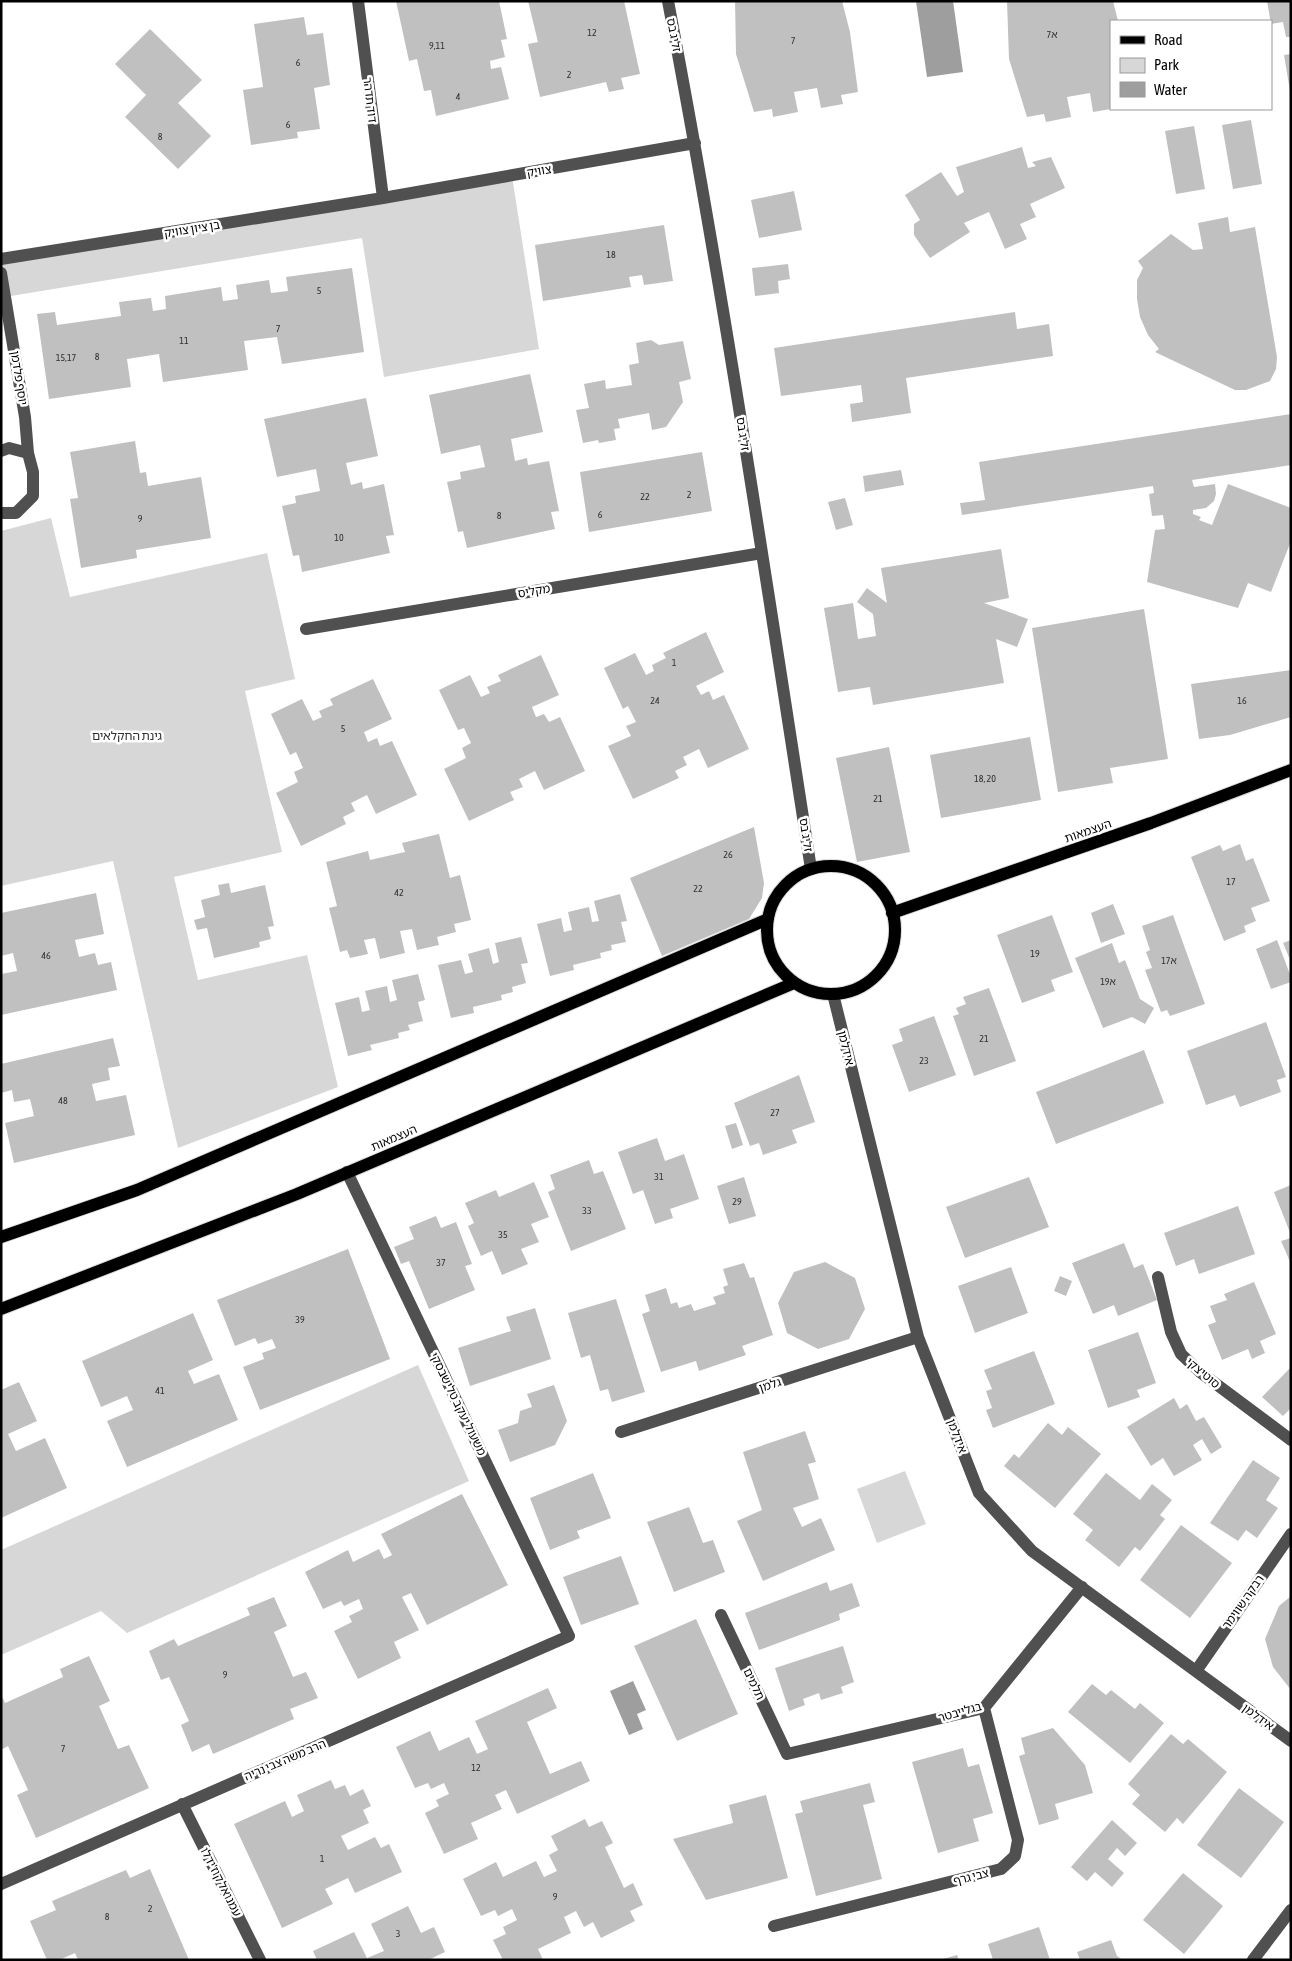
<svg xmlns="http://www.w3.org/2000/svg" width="1292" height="1961" viewBox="0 0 1292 1961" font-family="'Asap Condensed','Noto Sans Hebrew',sans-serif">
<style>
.green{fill:#d7d7d7}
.water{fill:#9e9e9e}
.building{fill:#c0c0c0}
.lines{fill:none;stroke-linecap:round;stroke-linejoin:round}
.major-casing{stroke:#dbdbdb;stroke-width:14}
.minor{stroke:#505050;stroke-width:12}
.major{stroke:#000;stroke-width:12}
.labels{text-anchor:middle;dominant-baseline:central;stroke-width:5;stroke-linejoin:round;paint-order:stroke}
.number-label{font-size:10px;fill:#303030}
.street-label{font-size:12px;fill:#000;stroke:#fff}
.park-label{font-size:12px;fill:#2e2e2e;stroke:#fff}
</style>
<rect width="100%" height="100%" fill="#fff"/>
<!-- green -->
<path class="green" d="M512 176 539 349 384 377 362 238 5 297 1 273V259Z
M51 518 70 597 267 553 295 679 245 691 282 852 174 877 198 980 307 955 338 1087 178 1148 113 861 1 886V531Z
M418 1365 469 1481 127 1633 101 1611 1 1655V1550Z
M905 1471 926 1524 877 1543 857 1489Z"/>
<!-- water -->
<path class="water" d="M916 1H953L963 72 927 77Z
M633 1681 646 1710 637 1714 643 1729 629 1735 610 1691Z"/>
<!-- building -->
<path class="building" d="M396 1H499L507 39 501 40 505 57 490 61 491 69 501 67 509 99 436 116 431 90 424 91 417 59 409 61Z
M528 1H624L640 74 621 78 624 89 609 92 606 82 540 97 528 44 538 42Z
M735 1H842L850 32 858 92 841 95 843 104 821 108 817 88 794 92 798 112 773 117 772 109 754 112 736 54Z
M1007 1H1113L1118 21H1111V109L1093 112 1090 93 1067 97 1071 117 1046 122 1044 114 1027 117 1009 59Z
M1267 1H1291V37H1286L1283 22 1271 24Z
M304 17 307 35 323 33 330 85 314 88 320 129 297 132 298 138 251 145 243 90 263 87 254 24Z
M150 29 202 80 178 103 211 136 178 169 125 117 146 95 115 64Z
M1291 54V91H1290L1284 55Z
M1251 120 1262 184 1233 189 1222 125Z
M1194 126 1205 189 1176 194 1165 131Z
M1022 147 1028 168 1036 166 1032 162 1051 157 1065 188 1030 204 1036 217 1020 224 1027 239 1005 249 989 212 964 223 970 232 930 258 914 235V224L920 220 905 195 941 172 957 196 964 192 956 167Z
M794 191 802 230 759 238 751 200Z
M1228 217 1230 232 1255 227 1277 357 1276 369 1270 381 1246 390H1235L1155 352 1159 349 1148 335 1140 317 1137 299V280L1143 268 1138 261 1171 234 1193 250 1203 249 1198 223Z
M664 225 673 281 644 285 642 275 629 277 631 287 543 301 535 245Z
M788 264 790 279 778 281 779 293 755 296 752 268Z
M352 268 364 352 282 364 277 337 260 339 244 341 248 370 163 382 159 354 127 359 131 387 49 399 37 314 55 312 57 325 121 316 119 302 151 298 153 311 166 309 165 296 221 287 223 301 238 299 236 285 269 280 271 293 288 291 286 277Z
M1015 312 1017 329 1049 324 1053 356 906 378 911 413 852 422 850 404 863 402 861 385 781 396 774 348Z
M651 340 659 345 683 341 691 379 679 382 683 402 666 427 652 430 649 413 618 419 620 428 614 429 616 440 599 443 598 440 583 443 576 410 589 408 584 384 605 380 606 389 632 385 629 365 639 363 636 343Z
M530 374 543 432 511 439 515 461 527 458 528 465 549 461 559 511 551 512 555 529 467 548 463 531 458 532 447 482 461 479 460 472 485 467 480 445 441 454 429 395Z
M366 398 378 456 346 463 351 485 362 482 363 489 384 484 394 535 386 536 390 553 302 572 299 555 293 556 282 506 296 503 295 496 320 491 316 469 277 477 264 419Z
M1291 414V465L1192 480 1194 487 1215 484 1216 494 1214 501 1206 508 1193 510V514L1201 517 1199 520 1212 525 1228 484 1291 508V541L1271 592 1248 583 1238 608 1147 582 1155 530 1165 529 1163 515 1152 516 1149 494 1154 493 1153 486 962 515 960 503 985 500 979 462Z
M135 441 140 473 146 472 148 486 201 477 211 538 136 550 137 558 81 568 70 499 78 498 70 452Z
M702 452 712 511 589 532 580 472Z
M901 470 904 485 865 492 863 476Z
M845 498 853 525 836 530 828 502Z
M1001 549 1009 598 984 603 1028 619 1017 647 996 639 1004 683 873 705 870 687 838 692 824 608 853 603 858 639 876 636 873 614 857 602 867 588 887 603 881 568Z
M1144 609 1168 759 1110 768 1113 783 1058 792 1032 628Z
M706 632 724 672 696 686 701 695 709 691 713 700 724 695 749 749 708 768 699 749 683 757 687 765 675 771 679 778 633 799 608 746 631 736 626 726 636 722 628 706 623 709 604 668 635 653 646 675 654 671 652 665 666 658 663 653Z
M541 655 559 695 532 707 536 717 544 714 549 722 560 717 585 771 544 790 535 771 519 779 523 787 510 792 514 800 469 821 444 769 466 758 462 748 471 743 464 728 458 730 439 690 470 675 481 697 490 693 487 687 501 681 498 675Z
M1291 670V717L1230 735 1199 739 1191 684Z
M373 679 392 719 364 732 368 742 377 738 380 746 392 741 417 795 376 814 367 795 351 803 355 811 343 817 346 824 301 846 276 793 298 782 294 772 303 768 296 752 290 755 271 714 302 699 313 721 322 717 319 711 333 705 330 699Z
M1030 737 1041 800 941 818 930 755Z
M889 747 910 852 857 862 836 758Z
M754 827 764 883 762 898 749 919 662 956 630 878Z
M439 834 450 878 460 875 471 920 454 924 456 932 437 937 439 945 417 950 412 929 400 931 405 953 380 959 375 938 364 940 368 954 350 958 347 950 340 952 329 908 337 906 326 862 368 851 370 860 405 852 402 843Z
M1240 844 1246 861 1253 858 1270 901 1251 908 1256 921 1244 926 1246 932 1224 941 1191 857 1220 845 1223 851Z
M229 883 231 893 265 885 274 926 268 927 271 939 259 942 260 947 214 958 207 928 197 930 194 920 205 917 201 900 220 895 218 885Z
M96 893 104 934 75 940 79 957 95 953 98 965 111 962 117 990 1 1015V974L17 971 13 953 1 956V913Z
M620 894 627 921 621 922 626 942 611 945 612 950 600 953 601 958 573 965 574 970 550 976 537 924 561 918 564 932 572 930 568 912 589 907 592 922 599 921 594 901Z
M1113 904 1125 934 1101 943 1091 913Z
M1052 915 1073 972 1051 980 1055 991 1022 1003 997 935Z
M1173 915 1205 1004 1170 1016 1167 1010 1161 1012 1145 970 1152 968 1146 952 1150 950 1142 926Z
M521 937 528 963 521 964 526 983 512 987 513 992 501 995 502 1000 473 1007 474 1013 451 1018 438 965 461 960 465 974 473 972 468 954 489 948 493 964 499 962 495 943Z
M1277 940 1291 977V982L1271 989 1256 949Z
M1291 940V962L1283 943Z
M1112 943 1119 963 1125 960 1140 999 1154 1008 1145 1024 1132 1017 1103 1028 1075 958Z
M418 974 425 1000 418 1002 423 1021 408 1025 410 1030 398 1033 399 1038 370 1045 372 1050 348 1056 335 1003 359 997 362 1012 370 1010 365 991 387 986 390 1002 397 1000 392 980Z
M989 988 1016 1061 974 1076 953 1016 959 1014 956 1008 966 1004 963 997Z
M934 1016 956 1075 909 1092 892 1045 903 1041 899 1029Z
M1266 1022 1286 1077 1277 1080 1281 1092 1240 1107 1235 1095 1206 1105 1187 1051Z
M113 1038 120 1066 108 1068 110 1080 92 1084 96 1101 126 1095 135 1135 14 1163 5 1123 34 1116 30 1099 14 1102 12 1090 1 1093V1064Z
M1144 1050 1164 1103 1056 1144 1036 1092Z
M799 1075 815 1122 792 1130 797 1143 763 1155 759 1143 750 1146 734 1103Z
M736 1123 743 1145 732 1149 725 1126Z
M657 1138 665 1161 684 1154 699 1199 670 1209 673 1218 655 1224 643 1190 633 1194 618 1152Z
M589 1160 594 1174 603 1171 626 1229 571 1251 548 1192 555 1189 550 1175Z
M744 1177 756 1216 729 1224 717 1186Z
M1029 1177 1049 1227 965 1258 946 1207Z
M534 1182 549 1217 531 1224 539 1242 521 1249 528 1264 502 1275 492 1251 481 1256 468 1226 474 1223 465 1203 496 1190 499 1197Z
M1291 1185V1235L1274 1192Z
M1238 1206 1255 1254 1199 1274 1194 1259 1176 1266 1164 1233Z
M436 1216 441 1228 456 1222 472 1264 465 1266 475 1290 429 1309 409 1261 401 1264 394 1247 414 1239 409 1227Z
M1291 1238V1264L1281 1241Z
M1124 1243 1134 1268 1143 1264 1157 1300 1118 1316 1114 1305 1093 1314 1072 1263Z
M348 1249 390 1359 260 1410 243 1367 264 1359 262 1353 276 1348 272 1339 258 1344 255 1338 235 1346 217 1300Z
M825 1262 855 1278 865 1309 849 1339 818 1349 787 1333 778 1303 794 1272Z
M744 1263 750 1278 754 1277 773 1335 742 1346 746 1355 699 1371 696 1361 661 1372 642 1314 650 1311 645 1295 666 1288 671 1304 677 1302 679 1308 691 1304 694 1311 716 1304 713 1297 725 1293 723 1287 728 1285 723 1269Z
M1011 1267 1028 1313 975 1333 958 1286Z
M1060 1276 1072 1281 1066 1296 1054 1291Z
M1254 1282 1276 1334 1260 1341 1265 1353 1252 1359 1248 1349 1222 1360 1208 1325 1216 1322 1210 1306 1227 1300 1224 1294Z
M616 1299 645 1392 612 1402 608 1389 600 1391 590 1355 581 1358 568 1313Z
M535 1308 551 1359 470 1386 458 1348 511 1331 506 1317Z
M193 1313 213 1360 188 1371 194 1384 219 1374 238 1420 127 1467 107 1421 133 1410 127 1396 101 1407 82 1361Z
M1138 1332 1156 1383 1137 1390 1140 1397 1108 1408 1088 1350Z
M1034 1351 1055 1404 993 1428 986 1410 992 1408 986 1391 992 1389 984 1370Z
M1291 1367V1408L1283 1416 1262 1397Z
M19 1382 37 1421 8 1434 16 1451 45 1438 67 1488 1 1518V1390Z
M554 1385 567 1421 555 1445 510 1462 498 1430 518 1423 520 1411 532 1407 527 1394Z
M1174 1398 1180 1409 1187 1404 1196 1421 1204 1417 1222 1447 1211 1454 1202 1439 1193 1445 1202 1460 1174 1476 1163 1458 1151 1466 1127 1427Z
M1048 1423 1062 1435 1068 1427 1101 1454 1055 1508 1004 1466 1014 1454 1019 1458Z
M805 1431 816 1462 808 1464 819 1499 793 1508 802 1527 821 1518 835 1550 763 1581 737 1521 762 1510 743 1452Z
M1253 1460 1280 1478 1266 1500 1278 1508 1257 1538 1246 1530 1238 1541 1210 1523Z
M593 1473 611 1518 577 1531 580 1538 550 1550 530 1498Z
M1106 1473 1140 1500 1152 1484 1172 1500 1160 1515 1165 1519 1140 1551 1135 1547 1119 1567 1085 1540 1093 1530 1073 1514Z
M462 1494 508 1585 427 1625 411 1593 402 1597 419 1630 394 1642 401 1658 358 1679 334 1631 352 1622 349 1616 363 1609 359 1599 344 1606 341 1601 323 1609 305 1572 348 1550 353 1562 379 1549 384 1559 392 1555 381 1534Z
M689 1507 703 1543 713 1540 725 1572 674 1592 647 1522Z
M1181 1525 1232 1563 1190 1618 1140 1580Z
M621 1556 639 1604 581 1625 563 1577Z
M827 1582 830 1591 852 1583 860 1606 839 1614 840 1620 759 1650 745 1613Z
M1291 1596V1690L1273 1667 1265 1639 1279 1606Z
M274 1597 287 1626 274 1632 293 1677 306 1672 318 1698 290 1709 294 1719 213 1754 209 1744 192 1752 181 1725 189 1721 169 1677 161 1680 149 1651 174 1639 178 1646 250 1615 247 1608Z
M696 1619 738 1714 677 1741 634 1646Z
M843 1646 854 1682 841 1687 843 1693 821 1700 819 1693 803 1699 805 1705 789 1711 775 1668Z
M89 1656 110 1701 99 1706 118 1749 129 1745 149 1788 36 1838 17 1795 28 1790 8 1746 1 1750V1694L5 1703 63 1677 60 1669Z
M1092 1684 1106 1695 1111 1690 1135 1709 1140 1703 1164 1723 1130 1763 1068 1712Z
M548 1688 557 1708 527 1722 550 1774 581 1761 590 1781 517 1814 506 1790 495 1795 502 1809 471 1823 478 1839 444 1854 425 1813 439 1806 436 1800 449 1794 444 1783 431 1789 428 1783 415 1788 396 1747 430 1731 439 1751 469 1737 477 1754 488 1749 475 1721Z
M1053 1728 1085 1765 1093 1793 1055 1804 1059 1819 1039 1825 1019 1756 1025 1754 1021 1738Z
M1171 1734 1183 1744 1188 1739 1227 1772 1183 1824 1177 1818 1165 1832 1132 1804 1140 1795 1128 1784Z
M963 1748 968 1767 979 1764 993 1813 973 1819 979 1841 938 1853 912 1762Z
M331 1780 335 1789 345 1785 350 1796 363 1789 371 1806 363 1810 369 1823 341 1836 348 1850 375 1837 381 1848 389 1844 402 1872 355 1893 348 1878 325 1889 333 1904 282 1928 234 1824 285 1801 292 1817 304 1811 297 1795Z
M870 1783 875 1802 863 1805 882 1879 816 1896 795 1814 803 1812 800 1801Z
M1239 1788 1284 1822 1241 1878 1197 1845Z
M766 1795 788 1878 706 1900 673 1839 733 1823 729 1805Z
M585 1819 589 1827 602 1821 613 1843 605 1847 624 1888 633 1883 643 1905 630 1911 635 1921 601 1938 593 1922 584 1927 576 1911 564 1917 571 1933 538 1949 543 1960H503L493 1940 506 1934 503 1927 517 1920 512 1909 498 1916 495 1910 481 1916 463 1879 496 1862 503 1877 536 1861 544 1877 557 1871 549 1855 558 1850 551 1836Z
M1112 1820 1137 1843 1125 1856 1117 1848 1108 1859 1124 1873 1112 1887 1095 1872 1087 1881 1071 1867Z
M150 1869 189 1960H78L75 1953 59 1960H47L30 1921 56 1910 52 1901 126 1870 130 1878Z
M1183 1873 1223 1906 1184 1954 1143 1920Z
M408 1906 421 1933 434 1927 445 1952 428 1960H317L313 1951 354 1932 367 1958 384 1951 371 1924Z
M1039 1927 1050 1960H993L988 1944Z
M1111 1940 1117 1956 1123 1960H1080L1077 1952Z
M957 1955 959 1960H943V1959Z"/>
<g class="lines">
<defs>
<path id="major" d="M767 930a64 64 0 1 1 128 0a64 64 0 1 1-128 0Z
M892 913 1151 823 1291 770
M1 1237 137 1190 768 919
M1 1309 297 1194 794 983"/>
</defs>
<!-- major casing -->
<use href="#major" class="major-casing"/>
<!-- minor -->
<path class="minor" d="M358 1 383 198
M668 1C723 289 766 579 811 869
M1 259 383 198 695 143
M1 273 25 417 28 453 33 472V496L16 513H1
M1 451 9 448 28 453
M306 629 762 553
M833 994 918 1337 979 1493 1032 1551 1291 1741
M1158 1277 1171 1332 1181 1354 1200 1372 1291 1440
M621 1432 918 1337
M721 1615 787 1754 984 1708 1082 1587
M1196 1671 1291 1534
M182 1804 260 1960
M1 1884 569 1636 347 1172
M774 1926 1001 1869 1015 1856 1018 1840 984 1708
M1253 1960 1291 1910"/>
<!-- major -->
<use href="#major" class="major"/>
</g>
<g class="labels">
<!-- number labels -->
<g class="number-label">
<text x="592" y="32">12</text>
<text x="1052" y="34">7א</text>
<text x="793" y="40">7</text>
<text x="437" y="45">9,11</text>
<text x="298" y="62">6</text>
<text x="569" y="74">2</text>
<text x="458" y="96">4</text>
<text x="288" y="124">6</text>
<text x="160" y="136">8</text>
<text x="611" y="254">18</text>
<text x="319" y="290">5</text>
<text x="278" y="328">7</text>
<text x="184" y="340">11</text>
<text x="97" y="356">8</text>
<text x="66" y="357">15,17</text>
<text x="689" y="494">2</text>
<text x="645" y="496">22</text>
<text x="600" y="514">6</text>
<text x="499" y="515">8</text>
<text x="140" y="518">9</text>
<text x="339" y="537">10</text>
<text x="674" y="662">1</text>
<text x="655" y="700">24</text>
<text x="1242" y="700">16</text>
<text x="343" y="728">5</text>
<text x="985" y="778">18, 20</text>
<text x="878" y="798">21</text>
<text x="728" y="854">26</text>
<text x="1231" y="881">17</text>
<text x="698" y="888">22</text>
<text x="399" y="892">42</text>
<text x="1035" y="953">19</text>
<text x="46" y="955">46</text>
<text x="1169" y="960">17א</text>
<text x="1108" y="981">19א</text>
<text x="984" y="1038">21</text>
<text x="924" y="1060">23</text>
<text x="63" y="1100">48</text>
<text x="775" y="1112">27</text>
<text x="659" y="1176">31</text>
<text x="737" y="1201">29</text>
<text x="587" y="1210">33</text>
<text x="503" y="1234">35</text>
<text x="441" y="1262">37</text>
<text x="300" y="1319">39</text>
<text x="160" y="1390">41</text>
<text x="225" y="1674">9</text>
<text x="63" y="1748">7</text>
<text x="476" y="1767">12</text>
<text x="322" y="1858">1</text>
<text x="555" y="1896">9</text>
<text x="150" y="1908">2</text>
<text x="107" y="1916">8</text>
<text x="398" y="1933">3</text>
</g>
<!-- street labels -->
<g class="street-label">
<text transform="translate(674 35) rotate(79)">זליג בס</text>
<text transform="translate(370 100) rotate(83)">דוד תדהר</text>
<text transform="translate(539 171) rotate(-10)">צוויק</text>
<text transform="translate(192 229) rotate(-9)">בן ציון צוויק</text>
<text transform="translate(19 378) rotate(81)">יוסף פלדמן</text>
<text transform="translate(743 434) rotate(81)">זליג בס</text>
<text transform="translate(534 591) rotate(-10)">מקליס</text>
<text transform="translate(1088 831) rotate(-19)">העצמאות</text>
<text transform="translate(806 835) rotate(81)">זליג בס</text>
<text transform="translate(846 1048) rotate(76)">אידלמן</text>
<text transform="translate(394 1138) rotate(-23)">העצמאות</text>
<text transform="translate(1203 1373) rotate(40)">סוטיצקי</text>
<text transform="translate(770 1385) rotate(-18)">גלמן</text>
<text transform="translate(458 1404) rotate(64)">משעול יעקב טלישבסקי</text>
<text transform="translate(957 1436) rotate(69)">אידלמן</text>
<text transform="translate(1243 1602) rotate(-55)">רבקה שווימר</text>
<text transform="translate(754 1684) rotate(65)">תלמים</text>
<text transform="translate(960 1712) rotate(-16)">בגלייבטר</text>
<text transform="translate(1258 1717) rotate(36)">אידלמן</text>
<text transform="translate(285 1760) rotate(-23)">הרב משה צבי נריה</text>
<text transform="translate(971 1877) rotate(-14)">צבי גרף</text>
<text transform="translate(221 1882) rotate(63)">עמנואל קוז'ידלו</text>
</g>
<!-- park labels -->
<g class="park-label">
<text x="127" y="736">גינת החקלאים</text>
</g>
</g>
<!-- border -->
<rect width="1292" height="1961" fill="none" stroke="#000000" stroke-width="5"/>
<!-- legend -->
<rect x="1110" y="20" width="162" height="90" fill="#ffffff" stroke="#999999"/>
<rect x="1120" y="36" width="25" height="8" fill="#000000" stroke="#999999"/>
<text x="1154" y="45" font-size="15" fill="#000000">Road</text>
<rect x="1120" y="58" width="25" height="15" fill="#d7d7d7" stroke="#999999"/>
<text x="1154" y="70" font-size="15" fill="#000000">Park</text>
<rect x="1120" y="82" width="25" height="15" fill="#9e9e9e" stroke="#999999"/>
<text x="1154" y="95" font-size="15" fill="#000000">Water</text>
</svg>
